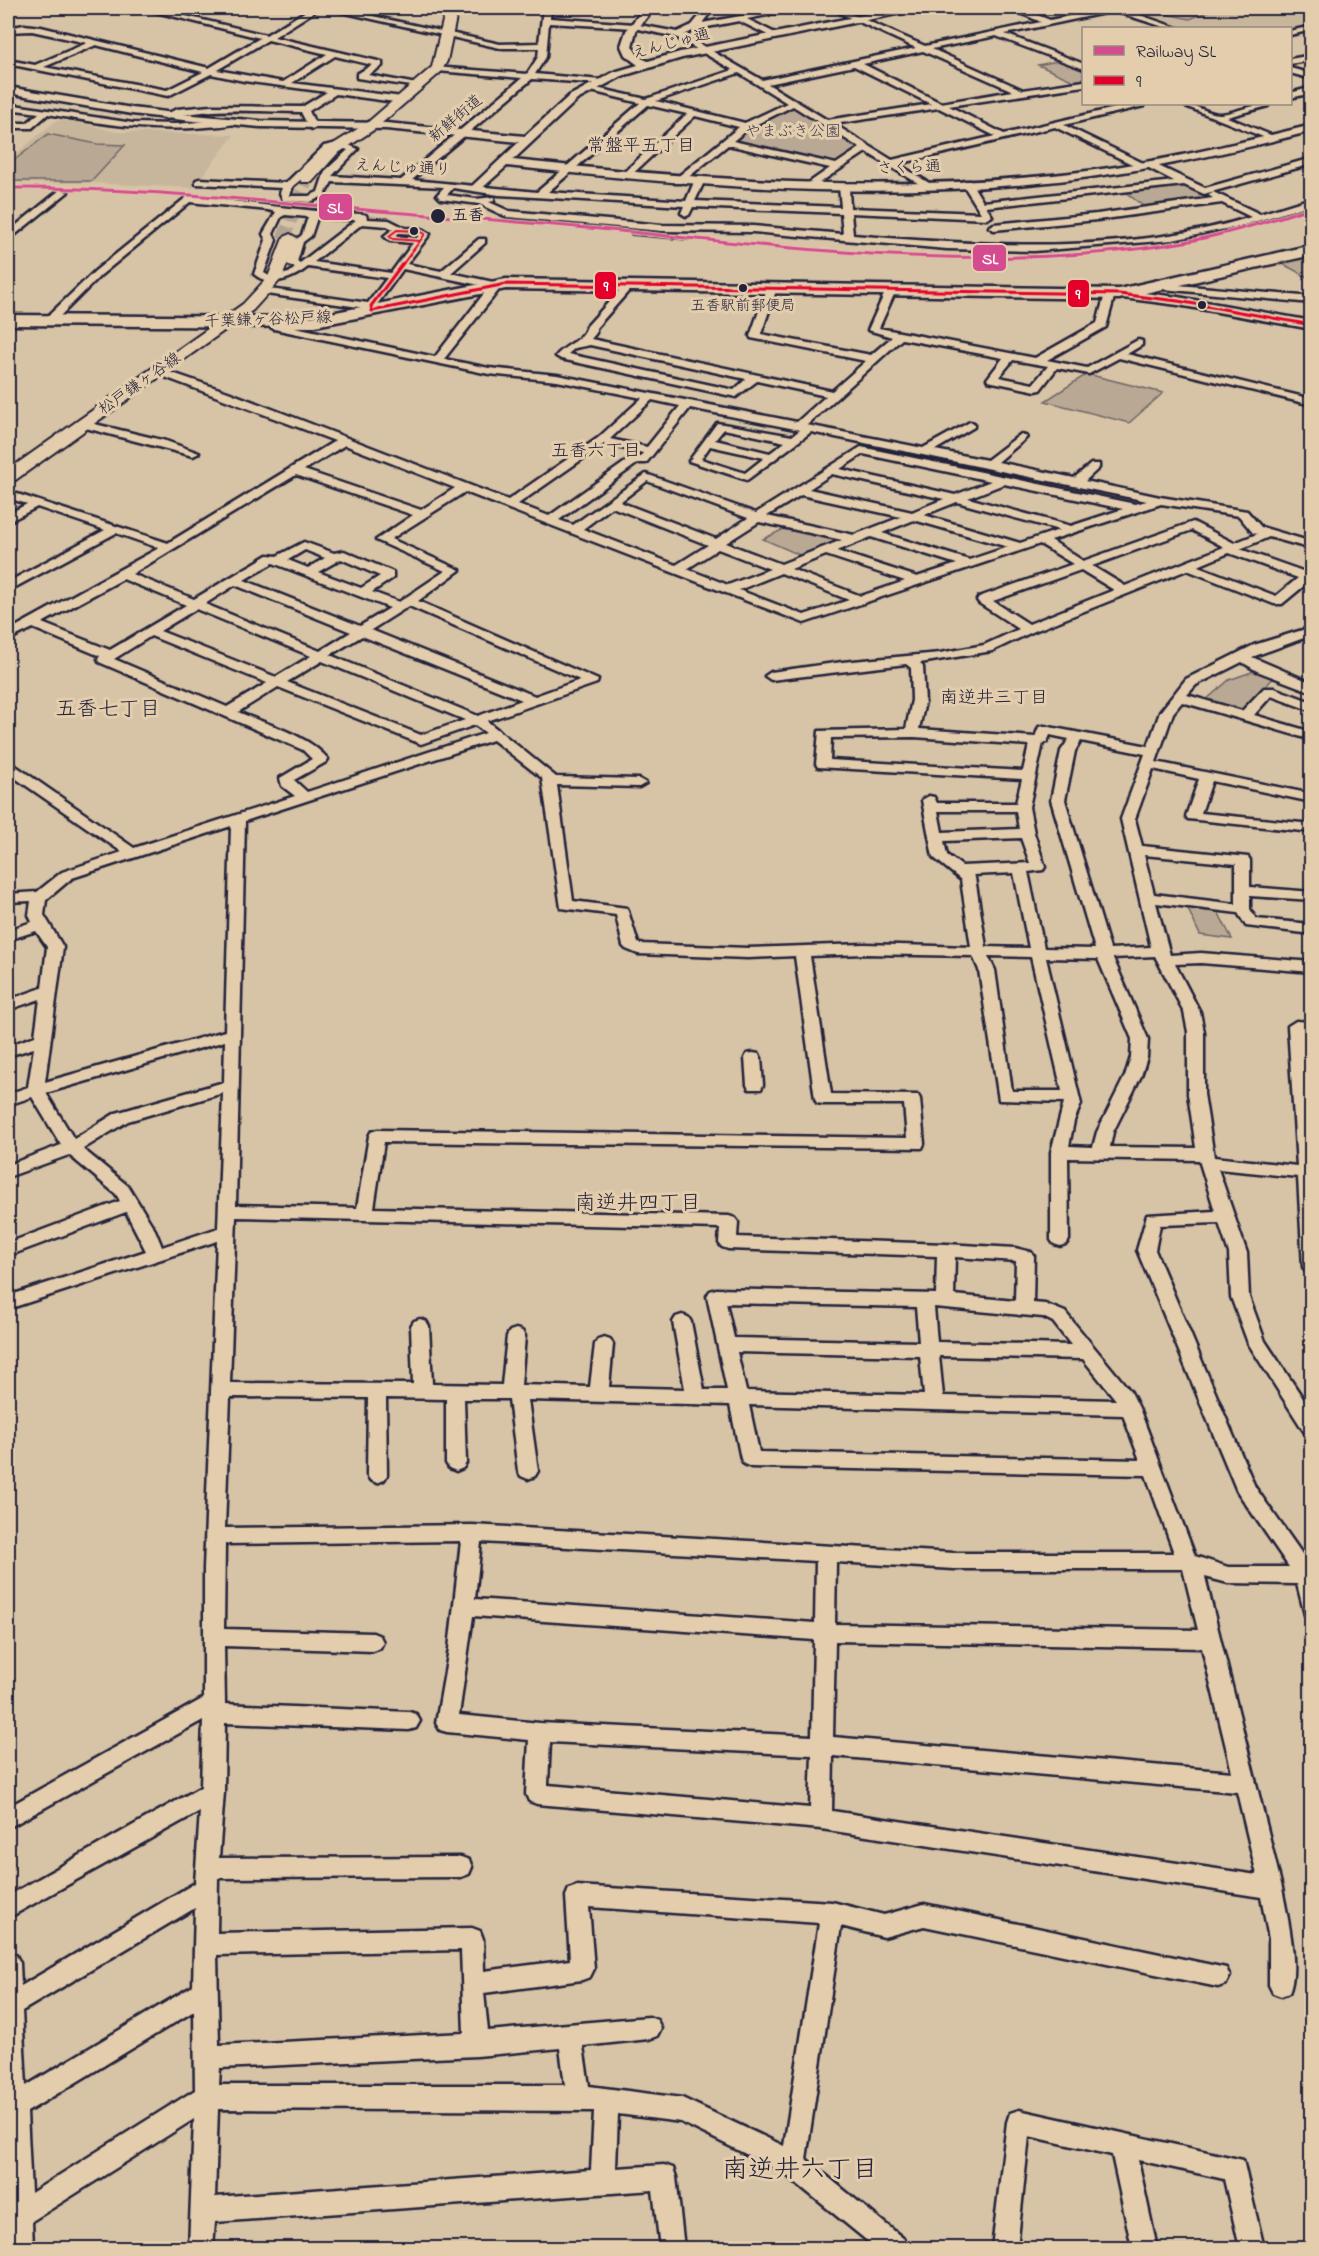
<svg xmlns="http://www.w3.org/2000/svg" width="1319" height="2256" viewBox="0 0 1319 2256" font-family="'Indie Flower','Klee One',sans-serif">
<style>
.built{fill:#c8b69c}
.green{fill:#b9a894;stroke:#6e6568;stroke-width:1.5}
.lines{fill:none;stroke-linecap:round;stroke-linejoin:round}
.secondary-tunnel{stroke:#b3a390;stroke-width:13;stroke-dasharray:13 6;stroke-linecap:butt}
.minor-casing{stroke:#22223b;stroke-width:5}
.tertiary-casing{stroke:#22223b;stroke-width:5}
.secondary-casing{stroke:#22223b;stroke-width:4}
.primary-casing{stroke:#22223b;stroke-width:5}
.minor{fill:#e3cdac;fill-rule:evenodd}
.tertiary{fill:#e3cdac;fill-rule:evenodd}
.secondary{fill:#e3cdac;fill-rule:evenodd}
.primary{fill:#e3cdac;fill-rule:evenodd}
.rail-casing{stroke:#22223b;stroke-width:4}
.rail{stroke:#e3cdac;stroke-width:2;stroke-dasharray:7;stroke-linecap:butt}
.bus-1-far1-casing{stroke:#e3cdac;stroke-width:4.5}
.bus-1-casing{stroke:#e3cdac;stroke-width:6}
.bus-1-far1{stroke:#e4002b;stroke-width:2}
.bus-1{stroke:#e4002b;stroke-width:3}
.rail-1-casing{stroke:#e3cdac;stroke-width:5}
.rail-1{stroke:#d54b8f;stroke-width:3}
.stop-dot{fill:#22223b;stroke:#e3cdac;stroke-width:2}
.labels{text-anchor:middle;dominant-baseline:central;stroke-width:6;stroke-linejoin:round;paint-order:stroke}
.far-bus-label{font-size:15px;fill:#22223b;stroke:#e3cdac}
.far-street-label{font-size:16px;fill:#22223b;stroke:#e3cdac}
.far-park-label{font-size:16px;fill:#403d4d;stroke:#e3cdac}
.far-stop-label{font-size:16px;font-weight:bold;fill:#22223b;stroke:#e3cdac;text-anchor:start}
.far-neighbourhood-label{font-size:18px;fill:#22223b;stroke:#e3cdac}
.neighbourhood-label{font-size:21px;fill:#22223b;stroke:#e3cdac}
.near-neighbourhood-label{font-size:26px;fill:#22223b;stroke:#e3cdac}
.line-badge{stroke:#e3cdac;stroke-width:2}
.badge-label{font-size:16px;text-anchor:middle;font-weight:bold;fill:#fff}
</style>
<rect width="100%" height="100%" fill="#d7c3a5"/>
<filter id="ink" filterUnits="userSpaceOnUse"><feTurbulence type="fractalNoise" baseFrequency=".0167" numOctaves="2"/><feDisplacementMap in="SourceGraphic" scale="12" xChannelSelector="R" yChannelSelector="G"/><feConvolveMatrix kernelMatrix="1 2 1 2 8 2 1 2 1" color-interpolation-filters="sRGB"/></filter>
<g filter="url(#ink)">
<!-- built -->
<path class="built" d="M1122 8H1288L1311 16V25L1291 30 1181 28Z
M57 120 78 122 116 132 234 135 193 188 93 183H8V158L12 157Z"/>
<!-- green -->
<path class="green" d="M1136 8H1216L1190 19Z
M1062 60 1083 68V81L1076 82 1038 65Z
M790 106H794L860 148 834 164 731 141 747 129Z
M48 134 97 144 125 145 92 181H8V165Z
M1183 184 1214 199 1146 208 1125 192Z
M1302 256 1311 260V279L1279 262Z
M1087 374 1163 393 1129 423 1045 401Z
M788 527 845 539 804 557 763 539Z
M1257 670 1274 677 1245 710H1238L1206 700 1229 680Z
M1187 907 1217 910 1232 939 1200 935Z"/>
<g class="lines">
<!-- secondary-tunnel -->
<path class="secondary-tunnel" d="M283 239 307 179"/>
<defs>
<path id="minor" d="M140 8H152L266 35 311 8H320L274 37 382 62V66L368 75 422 85 418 87 357 78V74L372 65 335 56 292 83 402 97 406 100 402 103 336 94 309 111 316 126 312 129 308 126 301 112C256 112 210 106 166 119L162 116 177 109 211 106 302 107 327 92 244 81 211 74 168 96 8 64V60L35 65 87 43 32 31 8 32V28L24 25 41 27 209 68 260 38ZM268 40 327 54 283 82 217 70ZM96 45 203 72 167 90 44 67Z
M324 8H336L500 44 539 43 543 8H551L550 18 634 24 677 32 692 25 706 8H714L702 23 784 8H797L793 10 747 19 777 34 778 36 774 38 739 21 697 29 684 35 762 80 916 48 829 8H838L925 46 1041 22 1009 8H1019L1050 20 1107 8H1120L1177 28H1167L1114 11 1005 34 1084 64V69L996 36 932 49 1023 90 1084 81V86L949 106 1004 134 1132 104H1145L1144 106 1064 125 1143 163 1150 162 1205 188 1312 158V164L1204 194 1184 185 986 207 992 216 987 219 851 213 853 235C980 246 1127 255 1251 217L1222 203 1097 220 994 230 989 227 994 224 1097 214 1213 198 1208 195 1213 192 1260 214 1312 198V204L1244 225 1173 240 1034 251 947 249 753 232 662 231 507 217 479 204 441 199 437 195 444 187 332 182 324 196 310 202 283 200 280 193 282 188 196 184V180L199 179 286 183 324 146 342 142 358 149 332 176 401 180 522 78 437 71 433 69 434 67 527 74 538 57 539 48H500ZM549 23 634 28 676 37 733 70 646 99 587 86V90L640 103 537 192 412 180 532 79 604 84V80H601L535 74 546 57ZM923 51 1013 91 941 103 863 64ZM854 66 931 104 827 120 768 84ZM739 73 787 103 745 123 656 101ZM648 105 687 114 622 174V178H628L695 116 739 127 675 179V183H681L728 145 830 168 807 184V188L810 189 866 152 926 188 929 187V183L898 164 1055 127 1138 167 1145 166 1174 181 983 202 970 181H964L962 183 981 213 850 208 849 187 844 184 839 187 841 207 695 201 704 182 699 179 694 182 686 201 548 192ZM793 106 860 148 836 164 733 141 749 128ZM939 108 995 136 892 160 834 124ZM341 148 348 150 325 171 318 192 309 196H290L293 186 310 172 325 153ZM453 188 499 195 684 206 681 213 686 216 689 215 693 207 841 213 843 234 753 226 662 225 509 211 489 202 494 201V197L476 199 447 195Z
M1312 26V30L1290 35V31Z
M1312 55V60L1290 64V59Z
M1290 68 1312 74V79L1290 73Z
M1309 88H1312V93L1290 98V93Z
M8 104 133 123 176 124 233 119 237 122C229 127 216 126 206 127 151 132 101 124 48 114L32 128H8V123H27L39 113 8 109Z
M1180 104C1194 102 1208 115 1221 114 1238 112 1252 104 1269 104L1268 106 1227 117 1278 138 1271 140Z
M60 190 68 192 11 238 8 239V232Z
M188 196C247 202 304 212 363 214L366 215 367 219 389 220 405 228 422 229 430 234 407 264 441 271 479 239H485V243L451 273 498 283V291L444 359 489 368 557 375 797 422 826 396 757 381 736 397 561 359 556 356C567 343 582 342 587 326L626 283 629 282 634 285 596 328V333L591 339 832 391 866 361 751 338 750 336 768 286 777 288 761 334 871 355 892 337 868 330 887 288 896 290 879 328 1035 358 1097 323 1105 294 1110 291 1115 294 1106 327 1047 360 1087 368 1138 340 1142 341V345L1127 354 1312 399V405L1119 358 1089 374 1057 368 1040 390 1036 391 988 381 987 379 1003 358 902 339 807 425 923 448 970 422 974 423V427L935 450 987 460 1021 434 1027 437 1025 439 998 462 1074 478 1091 464H1099V468L1085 481 1160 497 1247 511 1261 527 1312 542V549L1269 537 1240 549 1311 574V580L1282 604H1274L1187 570 1032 632 992 651 920 663 923 667 925 702 919 729 1035 737 1039 727 1044 726 1148 746 1160 712 1186 679 1254 645 1312 627V635L1252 657 1312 683V692L1257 671 1242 662 1196 685 1187 695 1242 711 1264 688H1274L1312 702V711L1271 696 1254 715 1312 732V740L1182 702 1173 713 1156 762 1312 794V802L1212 781 1201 813 1312 824V832L1188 819 1186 816 1199 779 1153 769 1135 819 1142 846 1248 857 1250 860V887L1312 892V900L1250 896V909L1256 919 1312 924V934L1246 926 1238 913 1156 903 1170 955 1201 953 1312 962V972L1201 963 1175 964 1200 1012 1204 1032V1094L1214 1157 1297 1166 1288 1026 1296 1021 1312 1022V1032H1304L1312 1135V1273L1306 1272 1303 1267 1298 1177 1218 1169 1247 1253 1249 1297 1265 1341 1312 1412V1435L1305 1433 1248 1343 1231 1297 1229 1253 1219 1223 1160 1225 1155 1250 1255 1487 1312 1568V1617L1305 1615 1297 1584 1228 1583 1205 1577 1282 1888C1287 1915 1300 1968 1289 1993L1281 1996 1273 1993 1269 1985V1939L1261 1897 821 1829 537 1804 529 1801 526 1794 529 1740 447 1732 440 1730 436 1723 449 1649 461 1541 225 1544 224 1629 373 1633 380 1636 383 1642 380 1648 373 1651 224 1646 225 1704 409 1712 416 1714 420 1721 416 1728 409 1730 225 1723 224 1792 219 1858 461 1857 469 1860 472 1867 469 1874 461 1877 218 1878 217 1933 472 1928 480 1931 483 1939 484 1971 570 1960 566 1896 569 1889 577 1886 832 1902 884 1915 924 1904 1226 1968 1230 1976 1226 1984 1218 1987 924 1926 884 1937 841 1926 806 2159 904 2239 907 2248H876L784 2173 681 2122 618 2114 616 2168 664 2165 673 2168 676 2177 684 2248H660L653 2190 215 2222 213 2248H189L194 2119 32 2221 33 2248H8V1952L16 1955 20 1963 21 1986 195 1883 200 1811 8 1918V1896L201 1787 203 1720 8 1828V1807L204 1698V1568L217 1241 8 1309V1296L146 1251 126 1212 8 1256V1243L120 1201 116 1194 69 1155 8 1177V1165L61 1145 32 1097 8 1105V1094L28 1087 34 1048 8 1056V1046L35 1036 40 999 8 1010V1000L42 988 47 947 36 931 8 940V930L32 922 29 915 31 901 8 902V894L37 892 62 872 122 852 8 773V763L13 764 134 848 295 796 282 786 280 778 312 759 303 750 99 662 98 659 100 656 33 628 8 640V631L159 548 116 533 8 591V582L105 530 37 507 8 522V514L27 504 8 498V491L168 543 335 441 154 373V369L158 368 228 392 508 500 598 438 642 398 557 381 489 374 274 329 267 325V321L435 357 489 287 403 269 376 306V313H368L366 308 259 293V289L263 288 368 303 387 278 308 267C293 279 270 288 254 274L266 240 263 234 276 212 268 210 190 202 101 275 54 322H46V318L95 271ZM285 215 308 217 302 235 294 241 287 264 295 268 289 273 271 277 264 273 276 240 273 234 281 217ZM317 218 356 220 300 263 297 262 303 242 311 236ZM362 224 387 226 393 229 384 236 390 241 413 243 391 273 314 262ZM399 233 417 234 419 235 417 238 395 236ZM590 345 746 379 734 390 568 354 575 348ZM1013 360 1048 366 1033 384 999 377ZM652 400 680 406 647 447 610 439ZM690 408 800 430 792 436 717 423 689 461 747 480 811 432 1147 501 1135 504 861 447 756 513 646 474 573 525 559 520 638 463H646ZM724 429 785 442 770 453 715 440ZM604 444 643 453 639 458H631L549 516 518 504ZM345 445 455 488 421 510 304 470ZM710 446 764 458 745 473 701 459ZM863 454 991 481 955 495 840 469ZM832 474 944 499 912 512 809 489ZM296 475 413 515 376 540 445 571 399 602 372 592 393 578V572L344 551 334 553 304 542 277 556 268 555 194 599 132 574ZM647 481 748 518 716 539 620 502ZM1004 484 1123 509 1071 526 968 498ZM465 492 804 623 1040 544 1073 564 979 597 977 600 979 603 1019 629 984 645 940 653 842 662 771 672 765 676 771 680 906 664 911 668 912 700 906 729 819 731 816 764 818 767 1022 779 1016 803H937L934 797 929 796 922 800 933 857 961 880 971 947 864 944 748 948 640 944 638 943 627 908 573 901 557 785 639 787 646 783 639 779 556 777 487 721 597 683 598 680 418 601 460 570 391 539ZM801 495 901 517 854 535 767 516ZM957 502 1059 530 1020 543 924 515ZM1161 504 1239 516 1253 533 1257 534 1234 543 1193 522 1083 561 1051 540ZM612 507 708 545 676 565 583 529ZM914 520 1008 547 969 560 882 533ZM759 522 842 540 781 564 726 543ZM1192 530 1224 547 1125 586 1092 566ZM871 537 957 564 917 577 837 551ZM718 549 770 569 728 585 687 569ZM305 550 325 558 308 568 288 560ZM1229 553 1298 578 1276 596 1198 566ZM826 555 905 581 861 596 791 569ZM341 559 380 576 361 588 318 572ZM273 563 390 608 360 626 244 580ZM1081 570 1114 590 1029 624 993 601ZM781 573 849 600 804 615 739 590ZM123 579 186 605 110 650 42 623ZM235 585 351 632 320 651 205 604ZM409 606 580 680 535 696 371 630ZM196 609 311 656 276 677 160 631ZM151 636 267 683 227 707 114 659ZM362 636 522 700 478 716 330 655ZM322 661 465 720 421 735 287 682ZM278 687 421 744 475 725 486 733 307 792 294 780 326 762 328 759C307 734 268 725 238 712ZM1050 735 1069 739 1061 751 1051 800 1095 949 1044 948 1028 872 1043 870 1045 867 1034 833 1029 807 1043 743 1047 742ZM914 737 1029 745 1023 771 830 760 831 738ZM493 740 542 778 561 908 616 915 623 946 626 949 638 954 748 958 795 956 815 1099 817 1103 823 1104H904L907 1138 377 1130 371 1132 369 1136 357 1208 236 1205 245 821ZM1081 741 1145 754 1121 819 1151 947 1110 949 1065 800 1075 751ZM938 811H1016L1019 829 942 832ZM231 826 225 1031 45 1082 63 947 44 915 46 900 72 878ZM1021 838 1030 863 962 866 947 855 944 841ZM1144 855 1236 864V904L1154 894ZM1014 873 1029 948 986 947 975 878 973 875ZM864 954 973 956 979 970 999 1100 1064 1102 1051 1152V1240L1054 1244 1060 1246 1066 1244 1069 1240 1068 1158 1199 1160 1215 1211 1147 1215 1137 1250 1237 1491 1289 1567H1228L1195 1556 1139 1408 1131 1392 1065 1312 1045 1304 1033 1303 1034 1256 1031 1252 1015 1248 946 1244 737 1237 738 1222 735 1218 729 1216 374 1208 384 1142 922 1148 924 1144 920 1099 918 1095 831 1094 810 956ZM988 956 1031 957 1062 1091H1012L995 970ZM1155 956 1184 1012 1188 1032V1094L1196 1148 1110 1147 1113 1132 1141 1076 1147 1057 1148 1039 1113 958ZM1046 958 1098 959 1132 1039 1131 1057 1125 1076 1097 1132 1093 1147 1069 1146 1074 1121 1081 1104ZM225 1041 224 1082 116 1113 74 1139 46 1093ZM223 1093 218 1228 162 1247 155 1230 128 1186 83 1149 128 1121ZM236 1217 720 1228 719 1243 722 1247 728 1249 937 1256 936 1294 716 1289 710 1291 707 1296 727 1390H704L691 1322 688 1317 682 1315 676 1317 673 1322 685 1389 609 1387 613 1344 610 1339 604 1337 598 1339 595 1344 590 1387 521 1385 525 1336 522 1331 516 1329 510 1331 507 1336 502 1385 432 1384 429 1326 426 1321 420 1319 414 1321 411 1326 413 1384 230 1383ZM955 1257 1016 1261 1015 1301 954 1295ZM726 1303 916 1307 919 1342 734 1338ZM934 1307 1043 1317 1053 1322 1071 1345 937 1342ZM737 1352 920 1356 924 1395 746 1391ZM939 1356 1083 1359 1116 1400 943 1396ZM230 1397 368 1398 367 1475 370 1480 377 1483 384 1480 387 1475 386 1398 446 1399V1463L449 1468 456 1471 463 1468 466 1463 464 1399H509L518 1471 521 1476 528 1479 535 1476 538 1471 528 1400 730 1405 741 1459 744 1464 751 1467 1146 1475 1174 1553H954L472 1525 225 1528ZM749 1405 1123 1415 1140 1460 759 1452ZM481 1542 816 1561 815 1623 475 1599ZM836 1562 954 1569H1183L1198 1630 835 1624ZM473 1616 814 1640 812 1736 540 1723 459 1715ZM835 1641 1202 1648 1232 1772 833 1737ZM550 1742 812 1755 810 1808 548 1785ZM833 1756 1237 1792 1257 1875 832 1811ZM589 1907 819 1923 784 2146 682 2098 589 2086 583 2046 649 2039 657 2036 661 2028 657 2020 649 2017 488 2031 484 1993 582 1980 590 1977 594 1969ZM195 1908 193 1986 26 2086 22 2011ZM461 1950 464 2033 219 2045 217 1955ZM194 2011 195 2090 31 2193 27 2112ZM560 2048 565 2085H219L220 2068 477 2056ZM218 2109 594 2111 591 2170 215 2197Z
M1156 283 1312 297V303L1152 288V284Z
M82 421 166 441 199 453 193 456 78 426 77 424Z
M753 1053 759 1054 761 1058 763 1085 761 1089H749L747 1085 745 1058 747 1054Z
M1019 2110 1243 2160 1264 2248H1240L1224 2179 1138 2160 1157 2248H1132L1112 2155 1029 2136 1017 2248H992L1007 2122 1010 2113Z"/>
<path id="tertiary" d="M644 8H654L636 31 632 46 639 57 648 61 680 52 899 8H916L911 11 682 58 622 76 577 100 513 160C712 181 917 197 1116 167 1182 157 1247 141 1312 125V131C1247 148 1183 163 1117 173 916 205 707 188 507 166L480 190 476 191 470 188 472 186 519 142 386 129 260 127 183 120 132 114 8 93V87L132 108 183 114 260 121 386 123 525 136 569 96 614 72 638 65 625 55 621 46 626 31Z
M1288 8H1302L1312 11V17Z
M1119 290 1178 297 1312 321V329L1178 305 1115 297 1113 294 1115 291Z"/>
<path id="secondary" d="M446 8H458L447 61 441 72 375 129 337 154 312 182H302L300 179 302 176 327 148 367 123 432 67Z
M290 234 297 238 282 278 253 310 14 481 8 482V470L243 304 268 277 283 238Z"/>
<path id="primary" d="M1312 245V255L1119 299 506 289 310 327 8 325V315L310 317 506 279 1119 289Z"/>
</defs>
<!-- minor casing -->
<use href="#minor" class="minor-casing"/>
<!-- tertiary casing -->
<use href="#tertiary" class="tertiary-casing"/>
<!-- secondary casing -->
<use href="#secondary" class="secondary-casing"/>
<!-- primary casing -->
<use href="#primary" class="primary-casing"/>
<!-- minor -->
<use href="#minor" class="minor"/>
<!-- tertiary -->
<use href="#tertiary" class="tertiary"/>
<!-- secondary -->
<use href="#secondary" class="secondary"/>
<!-- primary -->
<use href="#primary" class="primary"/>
<defs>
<path id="rail" d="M632 234 689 239"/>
</defs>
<!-- rail casing -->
<use href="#rail" class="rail-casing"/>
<!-- rail -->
<use href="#rail" class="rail"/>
<defs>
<path id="bus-1-far1" d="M397 230 419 231 425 234 420 241 393 239 389 236Z
M402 265 420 241"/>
<path id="bus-1" d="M372 311 506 284 1119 294 1178 301 1312 325
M372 311 371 306 403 263"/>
</defs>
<!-- bus-1-far1 casing -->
<use href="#bus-1-far1" class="bus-1-far1-casing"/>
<!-- bus-1 casing -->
<use href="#bus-1" class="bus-1-casing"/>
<!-- bus-1-far1 -->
<use href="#bus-1-far1" class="bus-1-far1"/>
<!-- bus-1 -->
<use href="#bus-1" class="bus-1"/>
<defs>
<path id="rail-1" d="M8 188C125 187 240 199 357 209 444 217 532 222 620 231 808 250 997 274 1185 242 1228 234 1270 221 1312 207"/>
</defs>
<!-- rail-1 casing -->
<use href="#rail-1" class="rail-1-casing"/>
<!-- rail-1 -->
<use href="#rail-1" class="rail-1"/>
</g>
</g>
<!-- markers -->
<g class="stop-dot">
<circle cx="438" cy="216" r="8"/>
<circle cx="414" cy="231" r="5"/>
<circle cx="743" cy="288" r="5"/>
<circle cx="1202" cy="305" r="5"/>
</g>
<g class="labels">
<!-- far-bus labels -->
<g class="far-bus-label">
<text x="743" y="306">五香駅前郵便局</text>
</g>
<!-- far-street labels -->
<g class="far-street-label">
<text transform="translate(671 44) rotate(-15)">えんじゅ通</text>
<text transform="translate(456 119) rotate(-40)">新鮮街道</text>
<text transform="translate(403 168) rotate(3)">えんじゅ通り</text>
<text transform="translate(909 168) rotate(-2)">さくら通</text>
<text transform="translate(268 320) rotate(-2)">千葉鎌ヶ谷松戸線</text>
<text transform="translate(140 384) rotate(-35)">松戸鎌ヶ谷線</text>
</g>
<!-- far-park labels -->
<g class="far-park-label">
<text x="793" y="132">やまぶき公園</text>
</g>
<!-- far-stop labels -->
<g class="far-stop-label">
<text x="452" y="216">五香</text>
</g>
<!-- far-neighbourhood labels -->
<g class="far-neighbourhood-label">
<text x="641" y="147">常盤平五丁目</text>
<text x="596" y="452">五香六丁目</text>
<text x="994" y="699">南逆井三丁目</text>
</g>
<!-- neighbourhood labels -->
<g class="neighbourhood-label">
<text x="108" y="710">五香七丁目</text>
<text x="638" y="1204">南逆井四丁目</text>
</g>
<!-- near-neighbourhood labels -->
<g class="near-neighbourhood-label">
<text x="800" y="2171">南逆井六丁目</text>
</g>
</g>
<g class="line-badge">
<rect x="318" y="193" width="35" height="28" rx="6" fill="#d54b8f"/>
<rect x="972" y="244" width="35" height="28" rx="6" fill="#d54b8f"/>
<rect x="594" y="271" width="23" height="29" rx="6" fill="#e4002b"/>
<rect x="1067" y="279" width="23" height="29" rx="6" fill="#e4002b"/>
</g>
<g class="badge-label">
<text x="335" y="213">SL</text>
<text x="990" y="264">SL</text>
<text x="606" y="291">9</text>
<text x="1078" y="299">9</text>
</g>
<!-- margin -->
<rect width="1319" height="2256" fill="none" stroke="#e3cdac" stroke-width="30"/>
<rect x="15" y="15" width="1289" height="2226" fill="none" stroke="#22223b" stroke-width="2" filter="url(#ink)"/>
<!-- legend -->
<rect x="1082" y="27" width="210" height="78" fill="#e3cdac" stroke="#96897f" stroke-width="1.5"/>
<rect x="1094" y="46" width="30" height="9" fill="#d54b8f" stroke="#96897f" stroke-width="1.5"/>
<text x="1136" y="57" font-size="18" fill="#22223b">Railway SL</text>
<rect x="1094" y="76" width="30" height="9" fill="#e4002b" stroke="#96897f" stroke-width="1.5"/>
<text x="1136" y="87" font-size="18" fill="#22223b">9</text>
</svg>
